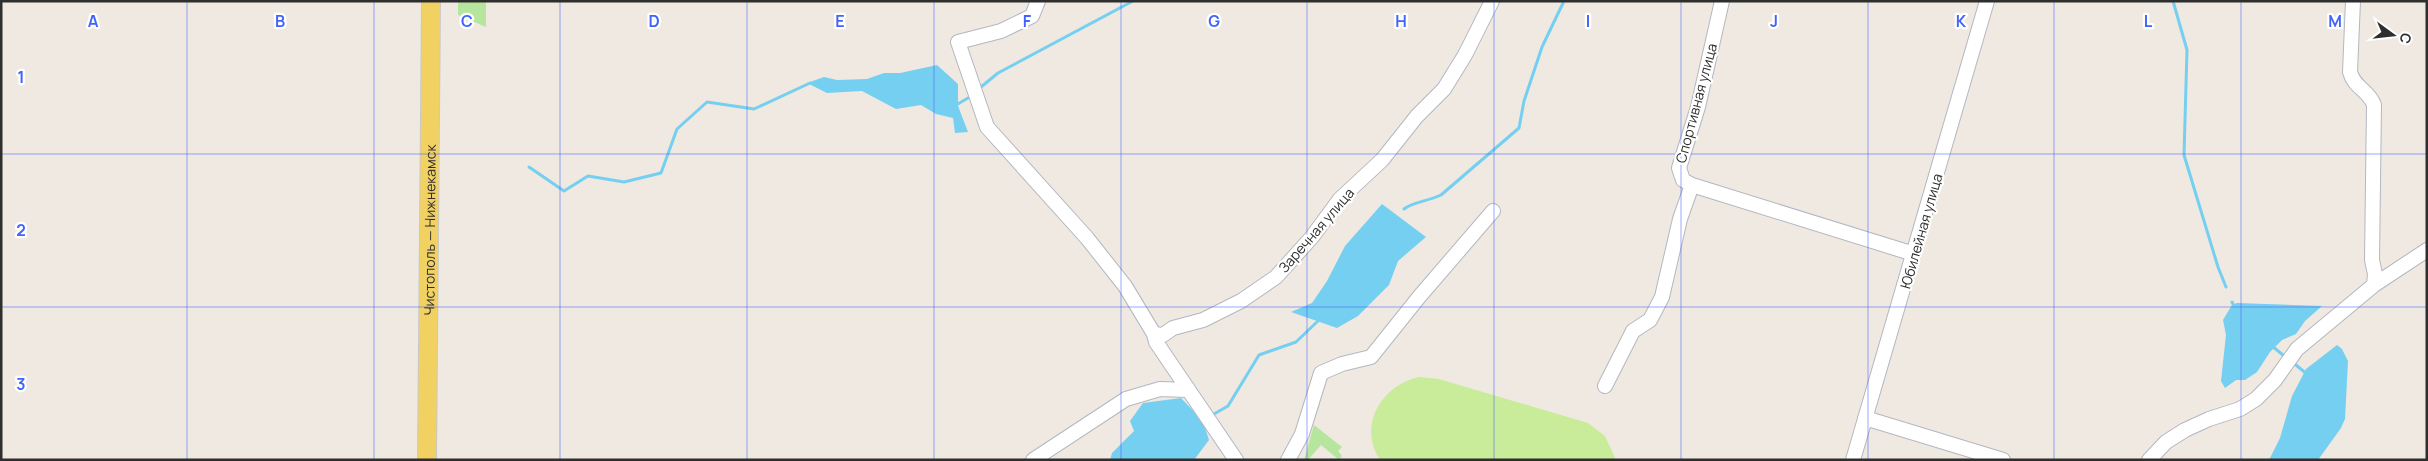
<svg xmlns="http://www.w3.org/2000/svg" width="2428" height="461" viewBox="0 0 2428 461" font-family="Manrope,sans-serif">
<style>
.green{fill:#b6e59e}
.pitch{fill:#c9ec9a}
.water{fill:#75cff0}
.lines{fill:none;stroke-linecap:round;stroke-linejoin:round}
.stream{stroke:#75cff0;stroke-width:3}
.minor-casing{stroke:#b4b7c1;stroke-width:16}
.major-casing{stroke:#c9c9c9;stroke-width:20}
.minor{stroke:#fff;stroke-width:14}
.major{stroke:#f2d163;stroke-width:18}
.grid{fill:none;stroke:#4264fb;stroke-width:1;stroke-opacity:0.55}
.labels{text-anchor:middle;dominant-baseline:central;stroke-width:4.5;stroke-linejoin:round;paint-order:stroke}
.street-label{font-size:14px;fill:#2e2e2e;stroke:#fff}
.grid-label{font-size:16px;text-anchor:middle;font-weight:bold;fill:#4264fb;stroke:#fff;stroke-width:4.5;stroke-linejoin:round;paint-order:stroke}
</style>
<rect width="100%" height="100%" fill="#efe9e1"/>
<!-- green -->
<path class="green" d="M458 1H486V27L458 15Z
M1314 425 1342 447 1338 451 1342 456 1339 460 1321 445 1308 460H1304Z"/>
<!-- pitch -->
<path class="pitch" d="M1419 377 1439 379 1588 423 1605 436 1616 460H1380C1357 425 1382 385 1419 377Z"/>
<!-- water -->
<path class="water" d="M937 65 958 84V106L968 132 955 133 953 118 936 114 921 105 896 109 862 91 827 93 807 83 824 77 837 80 867 79 884 73H900Z
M1382 204 1426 237 1398 261 1389 285 1358 316 1337 328 1291 312 1312 303 1327 281 1345 246Z
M2237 303 2322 306 2305 321 2296 334 2282 340 2270 352 2257 372 2245 380H2236L2225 388 2221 381 2226 335 2223 320 2232 305Z
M2337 345 2342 349 2348 361 2345 419 2341 428 2318 460H2269L2280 438 2292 396 2306 369Z
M1181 398 1203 421 1209 440 1194 460H1110L1112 453 1134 431 1130 421 1143 403Z"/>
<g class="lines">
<!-- stream -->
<path class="stream" d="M2173 1 2187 50 2184 155 2218 267 2226 287
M981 87 998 73 1133 1
M956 105 968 98
M529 167 564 191 588 176 624 182 661 173 677 129 707 102 754 109 810 83
M1404 209C1412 202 1429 201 1441 195L1519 128 1524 101 1542 47 1564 1
M2232 302 2235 308
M2272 346 2283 355
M2296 365 2308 375
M1214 414 1228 406 1259 355 1296 342 1319 320"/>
<defs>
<path id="minor" d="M1038 1 1032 16 1001 31 958 42 987 127 1087 238 1125 286 1154 334 1156 342 1236 460
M1722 1 1698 107 1679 168 1683 180 1692 185 1914 254
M2353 1 2350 72C2354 88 2369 90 2374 105L2372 260 2375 274 2374 285
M1154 334 1163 335 1173 328 1203 320 1241 301 1276 277 1312 237 1340 199 1382 160 1417 116 1444 89 1465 55 1492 1
M1605 386 1633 331 1650 320 1662 297 1680 219 1692 185
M1865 418 2003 460
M1033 460 1126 399 1160 389 1188 390
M1288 460 1302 434 1321 373 1342 364 1371 357 1419 297 1493 211
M1853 460 1987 1
M2149 460 2166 442 2185 430 2209 419 2240 409 2256 399 2275 380 2297 349 2374 285 2427 250"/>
<g id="major">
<path id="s1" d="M427 460 431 1"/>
</g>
</defs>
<!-- minor casing -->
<use href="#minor" class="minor-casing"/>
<!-- major casing -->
<use href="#major" class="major-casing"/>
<!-- minor -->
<use href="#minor" class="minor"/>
<!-- major -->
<use href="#major" class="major"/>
</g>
<!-- grid -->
<path class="grid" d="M187 1V460M374 1V460M560 1V460M747 1V460M934 1V460M1121 1V460M1307 1V460M1494 1V460M1681 1V460M1868 1V460M2054 1V460M2241 1V460M1 154H2427M1 307H2427"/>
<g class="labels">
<!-- street labels -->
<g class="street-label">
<text transform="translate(1696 103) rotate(-75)">Спортивная улица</text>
<text stroke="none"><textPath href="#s1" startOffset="230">Чистополь — Нижнекамск</textPath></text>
<text transform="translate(1316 230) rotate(-49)">Заречная улица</text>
<text transform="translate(1921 231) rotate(-74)">Юбилейная улица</text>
</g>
</g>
<g class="grid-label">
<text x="93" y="27">A</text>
<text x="280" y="27">B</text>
<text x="467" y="27">C</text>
<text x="654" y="27">D</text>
<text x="840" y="27">E</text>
<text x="1027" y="27">F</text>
<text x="1214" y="27">G</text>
<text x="1401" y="27">H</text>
<text x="1588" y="27">I</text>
<text x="1774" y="27">J</text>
<text x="1961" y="27">K</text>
<text x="2148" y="27">L</text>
<text x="2335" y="27">M</text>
<text x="21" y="83">1</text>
<text x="21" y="236">2</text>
<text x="21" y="390">3</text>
</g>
<!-- border -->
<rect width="2428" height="461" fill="none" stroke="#2e2e2e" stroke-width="5"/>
<!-- north arrow -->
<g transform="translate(2393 35) rotate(105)" stroke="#ffffff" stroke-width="4" paint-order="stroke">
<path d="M0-4L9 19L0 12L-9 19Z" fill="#2e2e2e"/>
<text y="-8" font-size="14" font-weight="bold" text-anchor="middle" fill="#2e2e2e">С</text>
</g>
</svg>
